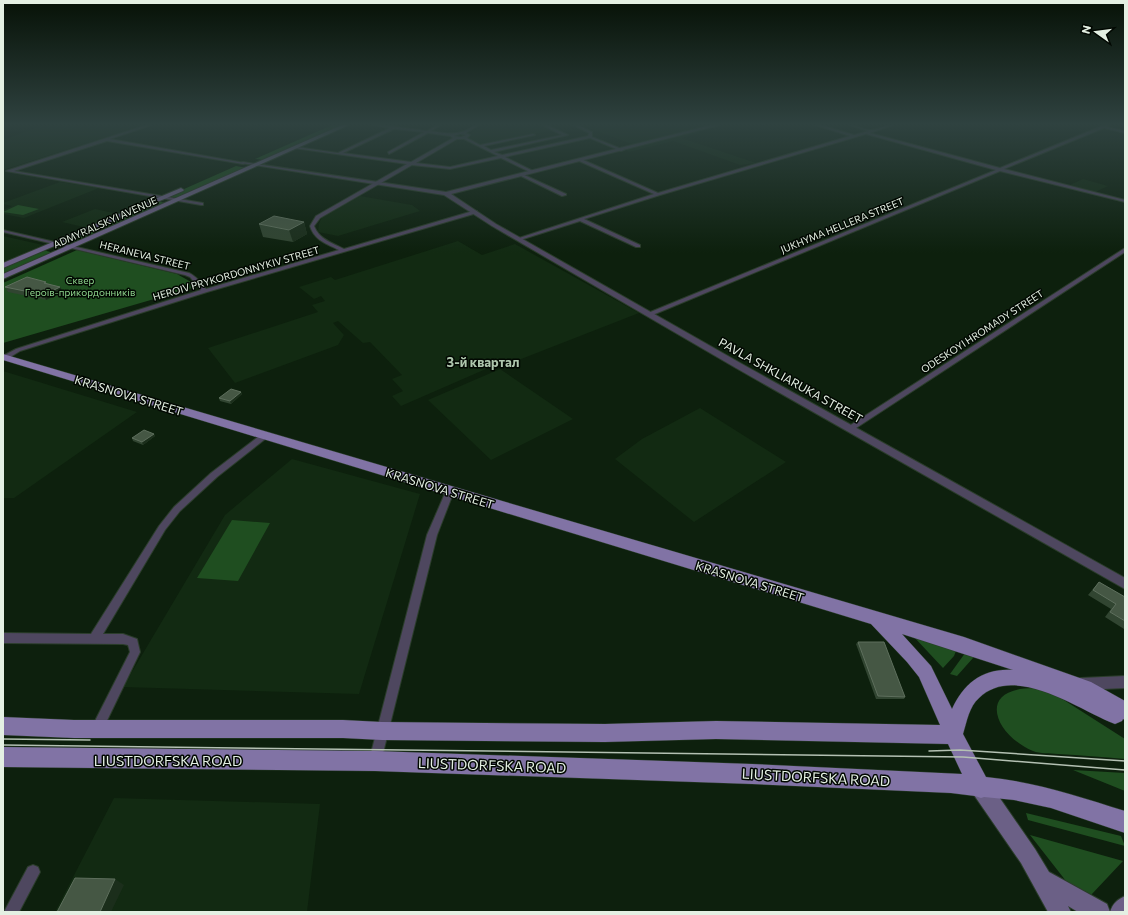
<svg xmlns="http://www.w3.org/2000/svg" width="1128" height="915" viewBox="0 0 1128 915" font-family="Commissioner,sans-serif">
<style>
.built{fill:#122a12}
.green{fill:#1f4e20}
.lines{fill:none;stroke-linecap:round;stroke-linejoin:round}
.minor-casing{stroke:#2b3d2b;stroke-width:2}
.tertiary-casing{stroke:#2b3d2b;stroke-width:2}
.secondary-casing{stroke:#2b3d2b;stroke-width:2}
.primary-casing{stroke:#2b3d2b;stroke-width:1}
.minor{fill:#4e475f;fill-rule:evenodd}
.tertiary{fill:#4e475f;fill-rule:evenodd}
.secondary{fill:#6b6086;fill-rule:evenodd}
.primary{fill:#8173a5;fill-rule:evenodd}
.tram{stroke:#b4c1b3;stroke-width:1.5}
.wall{fill:#314531}
.shaded-wall{fill:#1b2e1b}
.building{fill:#455744;stroke:#5e6f5d}
.labels{text-anchor:middle;dominant-baseline:central;stroke-width:3;stroke-linejoin:round;paint-order:stroke}
.far-street-label{font-size:10px;fill:#e4f0e3;stroke:#020802}
.far-park-label{font-size:10px;fill:#8ed48d;stroke:#020802}
.street-label{font-size:12px;fill:#e4f0e3;stroke:#020802}
.neighbourhood-label{font-size:13px;font-weight:bold;fill:#aec6ad;stroke:#020802}
.near-street-label{font-size:14px;fill:#e4f0e3;stroke:#020802}
</style>
<rect width="100%" height="100%" fill="#0d200d"/>
<!-- built -->
<path class="built" d="M43 125H143L3 170V140Z
M485 125 498 127 501 125H542L553 130 480 145 464 137Z
M581 125H716L698 132 700 133 681 138 756 163 740 165 673 141 629 152 621 147 631 144Z
M1083 179 1108 186 1095 192 1070 185Z
M60 182 99 188 24 218 3 214V210L12 206 3 204V203Z
M360 196 412 205 420 211 338 236 318 232 319 224 322 217Z
M95 209 123 215 92 229 62 222Z
M3 236 43 245 3 262Z
M458 241 482 255 515 244 639 313 516 361 511 358 401 406 392 396 403 391 392 379 402 375 370 342 363 343 338 321 333 323 344 335 338 345 235 383 208 348 318 312 312 305 325 301 321 296 314 299 299 287 331 277 335 280Z
M500 369 573 419 491 460 428 400Z
M3 371 137 412 14 498H3Z
M700 408 786 462 694 522 615 459 642 439Z
M292 459 420 494 359 694 123 687 225 515Z
M114 798 320 804 307 912H55Z"/>
<!-- green -->
<path class="green" d="M332 125H345L265 160 255 159Z
M236 166 247 168 177 199 166 197Z
M156 201 166 203 78 242 66 240Z
M18 205 39 209 23 215 3 212Z
M43 250 54 253 3 275V267Z
M77 250 177 274 191 282 192 288 3 343V283Z
M232 520 270 523 238 581 197 578Z
M914 637 958 646 954 656 943 668Z
M968 649 973 654V658L957 676 950 674Z
M1034 688 1056 695 1125 739V759C1103 757 1080 755 1058 754 1050 753 1040 754 1033 751 995 735 975 688 1034 688Z
M1073 770 1125 773V791Z
M1026 813 1121 836 1125 846 1028 820Z
M1030 835 1123 861 1091 895 1073 890Z"/>
<g class="lines">
<defs>
<path id="minor" d="M146 125H152L110 139 245 163 243 164 107 141 14 171 203 203V205H201L6 171Z
M372 125H384L427 131 437 125H441L431 131C442 133 454 135 464 131 470 129 473 125 479 125L466 133 470 135 467 138 480 145 533 134 535 135 484 146 491 150 562 135 542 125H547L568 135 494 152 502 155 588 136 589 133 573 125H578L592 132V137L624 150 621 151 590 138 505 157 533 171 532 173 501 158 450 169 412 165 320 218 314 226C319 239 332 243 344 249L473 211H477V213L207 292 20 351 7 359H3V356L16 349 201 290 190 277 185 275 3 232V230L189 273C196 276 201 283 206 289L339 250C327 244 314 240 310 226L316 216 407 164 294 148 296 147 338 153 390 128ZM394 129 424 132 388 152 389 154 428 133 450 136 453 138 411 162 343 153ZM460 134 466 135 461 137 454 136ZM457 139H464L498 156 450 167 416 163Z
M815 125H821L854 135 868 131 849 125C856 125 863 130 871 130 878 130 886 125 893 125L870 133 1000 168 1104 125H1109L1107 127 1125 131V133L1104 128 1004 169 1125 200V202L1000 171 650 316 647 314 648 313 996 170 866 134 660 195 584 219 640 245V247H636L580 221 520 240 516 239 654 194 579 161V159H581L658 193 850 136Z
M522 174 566 194V195L562 196 521 176Z
M1125 248V252L853 430H850L846 428Z
M262 434H268L269 436 217 477 180 511 165 530 103 634H123L137 639 140 652 101 733 97 735 93 733 91 729 93 725 130 652 128 645 123 644 3 643V633L91 634 159 526 174 507 211 473Z
M450 488 453 489 454 491 437 535 381 761 379 765 375 767 371 765 369 761 427 535 446 491 447 489Z
M33 865 38 867 40 872 19 912H4L28 867Z"/>
<path id="tertiary" d="M711 125H720L451 194 496 224 742 364 1125 578V589L736 368 492 226 444 195 241 163 243 162 446 192Z
M1125 676V688L1081 690 1076 689 1074 684 1076 679 1081 678Z"/>
<path id="secondary" d="M342 125H349L3 279V274Z
M181 188 184 190 183 191 3 268V263Z
M981 779 988 781 1035 849 1049 872 1107 904 1110 912C1113 903 1117 900 1125 896V912H1078L1068 906 1071 912H1048L1021 863 974 795 972 788 974 781Z"/>
<path id="primary" d="M3 354 964 637 1091 682 1125 701V720L1123 719 1122 721 1115 724C1079 710 1015 663 979 698 969 707 967 721 963 734L986 777C1036 782 1077 796 1125 811V833L1051 808 1014 800 984 797 981 798 975 796 951 793 752 784 375 771 3 767V747L375 751 752 764 962 774 948 744 716 739 605 742 382 740 343 738H74L3 735V717L74 720H343L382 722 605 724 716 721 940 725 919 677 907 662 871 624 3 360ZM902 634 1013 670C983 668 964 683 952 709L931 666Z"/>
</defs>
<!-- minor casing -->
<use href="#minor" class="minor-casing"/>
<!-- tertiary casing -->
<use href="#tertiary" class="tertiary-casing"/>
<!-- secondary casing -->
<use href="#secondary" class="secondary-casing"/>
<!-- primary casing -->
<use href="#primary" class="primary-casing"/>
<!-- minor -->
<use href="#minor" class="minor"/>
<!-- tertiary -->
<use href="#tertiary" class="tertiary"/>
<!-- secondary -->
<use href="#secondary" class="secondary"/>
<!-- primary -->
<use href="#primary" class="primary"/>
<!-- tram -->
<path class="tram" d="M3 739 90 740
M3 745 963 757 1125 770
M929 751 960 750 1125 761"/>
</g>
<!-- wall -->
<path class="wall" d="M304 222 307 234 293 242 263 237 259 224Z
M46 282 47 284 60 287 63 292 46 300 8 292 5 287Z
M241 392 242 394 231 404 220 401 219 398Z
M154 434 155 436 143 445 133 441 132 438Z
M1099 582 1125 597V628L1124 629 1105 617 1111 609 1088 595Z
M858 642 905 697 904 699H876L856 644Z"/>
<!-- shaded-wall -->
<path class="shaded-wall" d="M304 222 307 234 293 242 289 230Z
M60 287 63 292 46 300 44 295Z
M241 392 242 394 231 404 230 401Z
M154 434 155 436 143 445 142 442Z
M115 879 124 885 111 912H100Z"/>
<!-- building -->
<path class="building" d="M274 216 304 222 289 230 259 224Z
M27 277 46 282 44 283 60 287 44 295 5 287Z
M231 389 241 392 230 401 219 398Z
M144 430 154 434 142 442 132 438Z
M1099 582 1125 597V621L1110 612 1116 604 1093 590Z
M858 642H884L905 697 878 696Z
M75 878 115 879 100 912H57Z"/>
<!-- sky -->
<linearGradient id="sky" x2="0" y2="1"><stop stop-color="#071207"/><stop offset="0.49" stop-color="#2f4240"/><stop offset="1" stop-color="#2f4240" stop-opacity="0"/></linearGradient>
<rect width="1128" height="253" fill="url(#sky)"/>
<g class="labels">
<!-- far-street labels -->
<g class="far-street-label">
<text transform="translate(105 222) rotate(-24)">ADMYRALSKYI AVENUE</text>
<text transform="translate(842 225) rotate(-22)">JUKHYMA HELLERA STREET</text>
<text transform="translate(145 255) rotate(14)">HERANEVA STREET</text>
<text transform="translate(236 273) rotate(-16)">HEROIV PRYKORDONNYKIV STREET</text>
<text transform="translate(982 331) rotate(-33)">ODESKOYI HROMADY STREET</text>
</g>
<!-- far-park labels -->
<g class="far-park-label">
<text x="80" y="280">Сквер<tspan x="80" dy="12">Героїв-прикордонників</tspan></text>
</g>
<!-- street labels -->
<g class="street-label">
<text transform="translate(791 380) rotate(29)">PAVLA SHKLIARUKA STREET</text>
<text transform="translate(129 395) rotate(17)">KRASNOVA STREET</text>
<text transform="translate(440 488) rotate(17)">KRASNOVA STREET</text>
<text transform="translate(750 581) rotate(17)">KRASNOVA STREET</text>
</g>
<!-- neighbourhood labels -->
<g class="neighbourhood-label">
<text x="483" y="362">3-й квартал</text>
</g>
<!-- near-street labels -->
<g class="near-street-label">
<text x="168" y="760">LIUSTDORFSKA ROAD</text>
<text transform="translate(492 765) rotate(2)">LIUSTDORFSKA ROAD</text>
<text transform="translate(816 777) rotate(3)">LIUSTDORFSKA ROAD</text>
</g>
</g>
<!-- border -->
<rect width="1128" height="915" fill="none" stroke="#e4f0e3" stroke-width="8"/>
<!-- north arrow -->
<g transform="translate(1096 32) rotate(284)" stroke="#020802" stroke-width="3" paint-order="stroke">
<path d="M0-3L7 15L0 10L-7 15Z" fill="#e4f0e3"/>
<text y="-6" font-size="11" font-weight="bold" text-anchor="middle" fill="#e4f0e3">N</text>
</g>
</svg>
